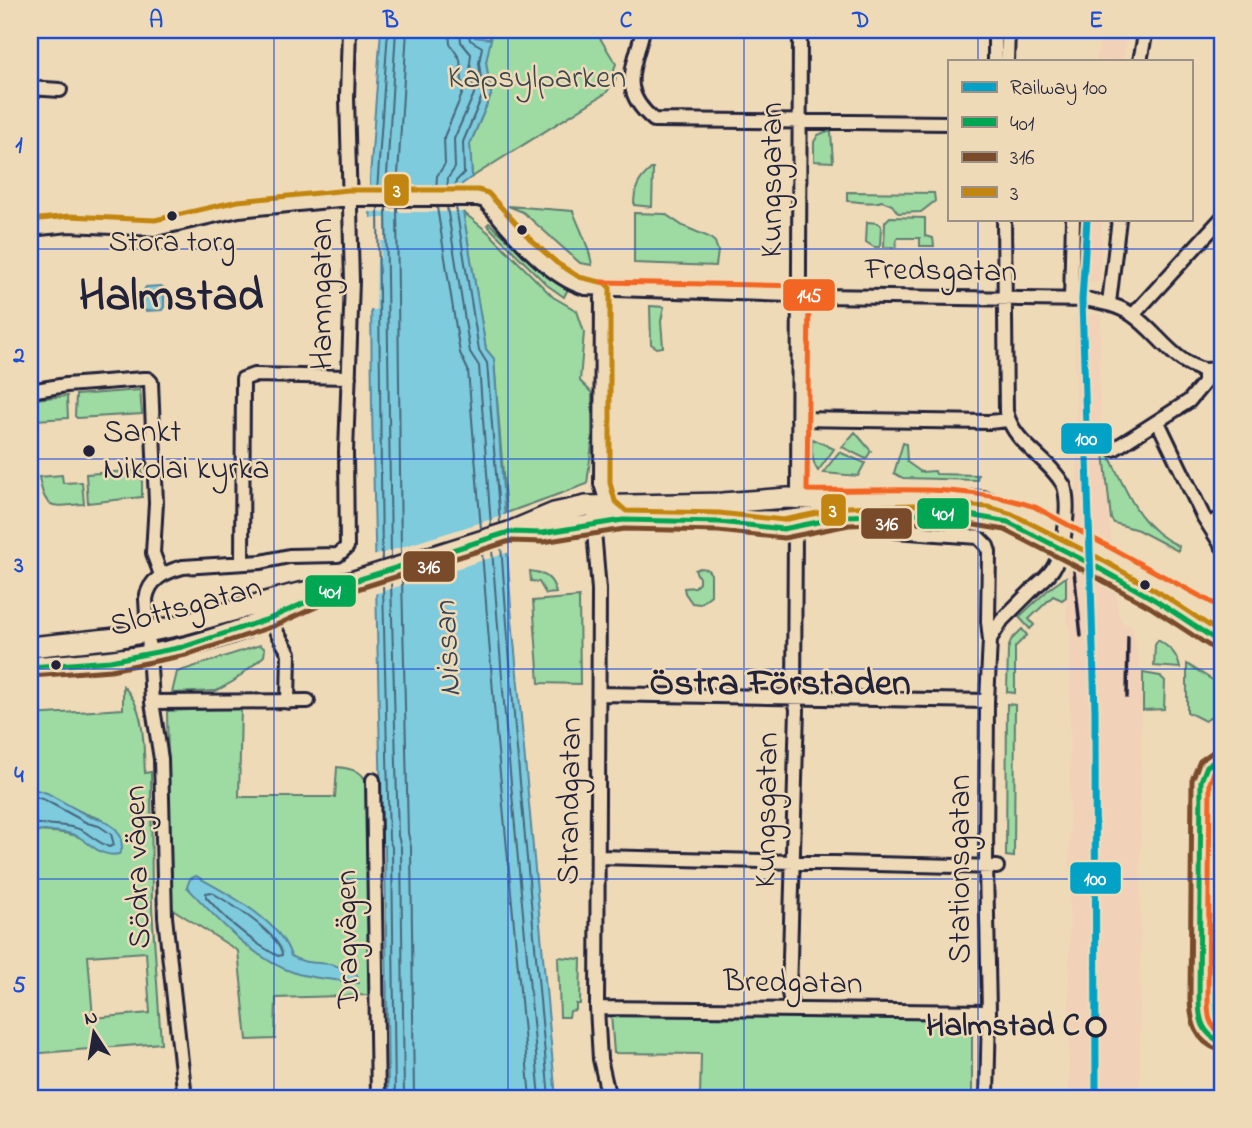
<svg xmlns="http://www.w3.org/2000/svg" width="1252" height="1128" viewBox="0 0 1252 1128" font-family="'Indie Flower',sans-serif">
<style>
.built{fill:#f1d1b7}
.green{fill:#9ddba3;stroke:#607e6f;stroke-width:2;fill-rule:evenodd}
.water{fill:#7ecbdd;stroke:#59879c;stroke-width:2}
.pier{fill:#efdab8}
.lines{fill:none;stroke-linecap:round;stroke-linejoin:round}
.shore{stroke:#47667c;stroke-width:2}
.minor-casing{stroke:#22223b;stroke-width:18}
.highway-casing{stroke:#22223b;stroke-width:24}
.minor{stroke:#efdab8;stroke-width:12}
.highway{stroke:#efdab8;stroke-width:19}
.rail{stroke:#22223b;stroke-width:3.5}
.minor-bridge-casing{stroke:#22223b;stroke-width:18;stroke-linecap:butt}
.minor-bridge{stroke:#efdab8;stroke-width:12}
.bus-1-casing{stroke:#efdab8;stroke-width:10}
.bus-2-casing{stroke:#efdab8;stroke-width:10}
.bus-3-casing{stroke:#efdab8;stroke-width:10}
.bus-4-casing{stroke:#efdab8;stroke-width:10}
.bus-1{stroke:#00a651;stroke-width:5}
.bus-2{stroke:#7a4b2a;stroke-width:5}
.bus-3{stroke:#c2850f;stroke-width:5}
.bus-4{stroke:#f26522;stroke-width:5}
.rail-1-casing{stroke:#efdab8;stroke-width:12}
.rail-1{stroke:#02a2c7;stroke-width:7}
.grid{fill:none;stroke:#1d4ed8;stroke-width:2;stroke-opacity:0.55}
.bus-dot{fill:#22223b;stroke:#efdab8;stroke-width:2.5}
.stop-dot{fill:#efdab8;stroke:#22223b;stroke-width:3.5}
.labels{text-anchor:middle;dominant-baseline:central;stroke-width:5;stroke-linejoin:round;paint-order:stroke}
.bus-label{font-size:30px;fill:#22223b;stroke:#efdab8}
.park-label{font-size:32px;fill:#3b4750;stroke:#efdab8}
.street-label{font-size:32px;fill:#22223b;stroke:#efdab8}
.poi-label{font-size:32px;fill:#22223b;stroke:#efdab8;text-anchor:start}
.stop-label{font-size:32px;font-weight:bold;fill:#22223b;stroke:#efdab8;text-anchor:end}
.water-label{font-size:33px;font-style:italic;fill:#34445b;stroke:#efdab8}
.district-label{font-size:38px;font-weight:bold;fill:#22223b;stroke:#efdab8}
.town-label{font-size:46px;font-weight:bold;fill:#22223b;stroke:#efdab8}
.line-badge{stroke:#efdab8;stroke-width:2.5}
.badge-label{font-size:19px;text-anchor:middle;font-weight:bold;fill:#fff}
.neatline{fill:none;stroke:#1d4ed8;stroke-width:2.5}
.grid-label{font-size:23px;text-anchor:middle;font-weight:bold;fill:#1d4ed8}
</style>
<rect width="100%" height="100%" fill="#efdab8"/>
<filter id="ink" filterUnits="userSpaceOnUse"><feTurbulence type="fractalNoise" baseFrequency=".0143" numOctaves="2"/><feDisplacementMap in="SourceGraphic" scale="14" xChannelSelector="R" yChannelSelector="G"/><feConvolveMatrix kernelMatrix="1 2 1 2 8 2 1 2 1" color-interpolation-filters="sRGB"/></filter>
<g filter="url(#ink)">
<!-- built -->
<path class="built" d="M1103 30H1129L1122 61H1096Z
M1079 219H1102L1100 283H1076Z
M1075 314 1101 315 1099 373 1101 430 1118 611 1121 620 1133 628 1141 675 1140 1098H1069L1070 625 1066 624 1067 603 1062 600 1066 597V577L1077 506Z"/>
<!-- green -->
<path class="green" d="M491 30H595L616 64 614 69 616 79 606 93 472 177 470 144 491 95 486 62Z
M825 132H831L833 162 814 161V142L818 135Z
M651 169H653L652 207 634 205C634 189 638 180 651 169Z
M847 192 934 193 935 201 921 212 898 213 892 205 882 201C871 205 859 201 847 201Z
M508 206 573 211C580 230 589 245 592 265L580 263 523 212Z
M463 212 488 232 553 297 577 311 584 332 580 381 592 393V443L587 484 506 513 494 359 486 349Z
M634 213 665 214 683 226 709 237 715 242 718 251 716 266 634 263Z
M890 217 925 218V236L933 238 934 246H920V238H897L896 247H884L885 222Z
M867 222 878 223 881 226 880 247H874L866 242Z
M489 223 540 268 568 289 564 297 547 285 487 225Z
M650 306 664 307 661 321 663 347 657 348 651 344Z
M140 390 142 414 77 418 75 416 76 395Z
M67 396 68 418 35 420 34 399Z
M855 432 871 451 866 459 842 447Z
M813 439 834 449 818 471C812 463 811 448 813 439Z
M903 443 906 444 907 462 921 472 935 471 936 474 978 475 977 480 903 478 894 473Z
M1107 451C1126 490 1138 528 1179 546L1178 551 1138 530 1114 523 1111 519 1104 453Z
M839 452 865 463 858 476 823 473Z
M142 470V497L88 503 86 474Z
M62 475 63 483 82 482 84 504C52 506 45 512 39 477Z
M700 568 707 569 711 574V595L700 604 692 603 685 593 684 588 695 587 699 583V578L695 570Z
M530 571C545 573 553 578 556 593L546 594 539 582 531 581Z
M1066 577V597L1062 600 1053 596 1029 619 1034 625 1030 629 1019 617 1049 589Z
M579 597 580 684 539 683 533 601Z
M1022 629 1027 635 1015 647V693L1007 692 1008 650 1011 640Z
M1158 640C1170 648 1177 653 1180 668L1154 666 1155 645Z
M260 645 265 649 264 656 234 681 216 691 172 693 177 672Z
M1187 664 1222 686V710L1205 721 1187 712Z
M1143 673 1160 676 1165 681 1164 709 1143 710Z
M123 686C146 708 143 744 145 773L151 772 152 907 161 1043 30 1054V830C46 833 63 830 79 837 92 843 104 858 119 853L102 819C77 814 55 796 30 788V708L31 715 123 709ZM146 952 150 1013 93 1018 88 956Z
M1007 704 1015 705 1014 857 1006 856Z
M241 708 239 797H335L337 767C366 770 366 777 372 804L370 995 276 998 275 1039 247 1040 238 951 171 908 167 711Z
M1209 949 1214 950 1222 969V1032L1211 1021 1208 1011Z
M558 957 581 959 580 1004H576V1010L570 1011 569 1017H560Z
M611 1014H813L816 1017 963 1020 972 1022V1098H700L701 1054 614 1053Z"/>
<!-- water -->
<path class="water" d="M381 30H475V37L491 39 486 62 491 95 470 144 472 177 462 184 463 212 486 349 494 359 511 608 556 1098H388L385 846 382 845 372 409 370 178Z
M161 286 164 288V307L162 310 146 311 144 309V290L146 287Z
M30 788 47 793 90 817 102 819 116 829 121 837 122 849 119 854C102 858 92 845 79 837 67 830 43 832 30 830Z
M196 876C227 893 281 921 291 956 304 964 315 962 330 964 339 966 348 971 357 975L358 983C339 980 317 979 298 974 253 960 218 920 187 887L190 879Z"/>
<!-- pier -->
<path class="pier" d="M369 186 465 187V210L463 212H369Z
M367 215H370V218H385V241H381V258H377L376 310H369V302L367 301Z
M508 514 510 552 374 594 373 556Z"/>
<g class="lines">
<!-- shore -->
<path class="shore" d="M377 191 388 30
M386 191 396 30
M397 191 407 30
M436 191 437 176 445 164 444 137 463 92 460 59 450 44 449 30
M447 191 448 178 455 168 454 139 474 94 470 63 471 54 461 42 460 30
M455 191 456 181 464 173 463 142 483 94 479 63 482 47 470 40 468 30
M378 207 382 560
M386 207 391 557
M397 207 401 554
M437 207 460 353 468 370 481 529
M447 207 470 352 479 366 491 526
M456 207 479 350 487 363 500 523
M501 546 515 728 549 1098
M492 549 506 729 540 1098
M482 552 496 730 530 1098
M402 578 408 833 411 847 414 1098
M391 581 398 836 401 847 404 1098
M383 584 389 839 392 847 395 1098
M30 795 45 800 87 823 99 826 111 834 114 845 109 847C100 843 93 838 85 832 73 824 44 825 30 823
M211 892C228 902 282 935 282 955L278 956C250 941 226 920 206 897V893Z"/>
<defs>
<path id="minor" d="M643 30C634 69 618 90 654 120L949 123
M995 30V61
M1007 61 1008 30
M1140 61 1146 30
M30 88 60 90
M1004 219 1006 411C1014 445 1048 457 1064 486
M30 229 69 225 156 229 239 210 349 199H478L485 201C510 230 548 278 585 288L820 296 1090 300C1105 303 1119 306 1131 314 1157 331 1173 363 1204 370
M602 291 601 484 609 509
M1071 300 1073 219
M1109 303 1119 219
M1133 315 1222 218
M30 391 66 385 143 379H148L151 382 156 503 153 553 161 575
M798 419 989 422 1008 420
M1158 422 1203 516 1222 546
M1114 449 1189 401 1204 383V370L1222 369
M798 498 800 30
M871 515 883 525 895 531 978 537 987 546 989 552 988 621 990 640 987 701 986 867 989 1012 987 1098
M593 519 599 590 597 1008 600 1059 609 1098
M1209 524 1222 518
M242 563 243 379 254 375 349 377
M271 618 277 633 289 653 288 702
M990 639 1002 620 1036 586
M599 694 987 701
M152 702 308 701
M373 780 378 1098
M598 857 997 867
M597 1008 989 1012
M792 1009 789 993 797 709 794 698 795 528
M185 1098 165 917 161 759 152 702 146 599C149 579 165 572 183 567L261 562 289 556 338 555 347 547 346 452 352 281 347 98 349 30"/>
<path id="highway" d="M514 533H542L623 520 783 521 816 517 927 513 986 516 1008 522 1033 534 1093 565 1155 600 1222 644
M30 647 117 638 181 625 291 595 351 582 509 532 554 513 586 506 722 503 788 498 842 501 928 498 983 501 1031 515 1222 618
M30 667C69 664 109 662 148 655 208 644 267 622 322 596"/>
</defs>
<!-- minor casing -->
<use href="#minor" class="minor-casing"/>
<!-- highway casing -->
<use href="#highway" class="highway-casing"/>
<!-- minor -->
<use href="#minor" class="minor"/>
<!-- highway -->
<use href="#highway" class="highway"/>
<!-- rail -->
<path class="rail" d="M1073 562 1081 636
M1127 697 1128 637"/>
<defs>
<path id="minor-bridge" d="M1036 586C1043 580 1051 574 1055 565 1065 546 1070 506 1064 486"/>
</defs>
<!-- minor-bridge casing -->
<use href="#minor-bridge" class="minor-bridge-casing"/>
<!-- minor-bridge -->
<use href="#minor-bridge" class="minor-bridge"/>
<defs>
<path id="bus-1" d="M30 667 110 661 183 647 271 618 351 582 509 532 542 533 623 520 719 522 783 529 848 516 927 513 964 514 1008 522 1093 565 1155 600 1222 644
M1222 757 1207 766 1201 781 1199 999C1199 1019 1202 1035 1222 1042"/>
<path id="bus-2" d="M31 676 111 670 186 655 274 626 354 590 510 541 543 542 624 529 718 531 784 538 849 525 927 522 963 523 1005 530 1089 573 1150 607 1217 651
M1217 749 1200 761 1192 780 1190 999C1191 1023 1195 1042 1219 1050"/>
<path id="bus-3" d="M30 220 69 216 155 220 238 201 348 190H478L488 193 533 242 557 263 579 277 605 283 610 288V483L615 501 626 511 719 513 783 520 847 507 948 504 988 507 1012 514 1097 557 1160 593 1222 634"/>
<path id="bus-4" d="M602 282 804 286 809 294 807 490C884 492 961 482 1035 507L1222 608
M1222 767 1214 772 1210 783 1208 999C1208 1013 1208 1027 1222 1033"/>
</defs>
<!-- bus-1 casing -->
<use href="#bus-1" class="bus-1-casing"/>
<!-- bus-2 casing -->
<use href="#bus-2" class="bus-2-casing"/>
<!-- bus-3 casing -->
<use href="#bus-3" class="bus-3-casing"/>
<!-- bus-4 casing -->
<use href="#bus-4" class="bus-4-casing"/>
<!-- bus-1 -->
<use href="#bus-1" class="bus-1"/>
<!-- bus-2 -->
<use href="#bus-2" class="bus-2"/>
<!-- bus-3 -->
<use href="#bus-3" class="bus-3"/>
<!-- bus-4 -->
<use href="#bus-4" class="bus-4"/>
<defs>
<path id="rail-1" d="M1087 219 1082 300 1095 711 1096 1098"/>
</defs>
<!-- rail-1 casing -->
<use href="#rail-1" class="rail-1-casing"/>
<!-- rail-1 -->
<use href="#rail-1" class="rail-1"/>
</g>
</g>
<!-- grid -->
<path class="grid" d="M274 30V1098M508 30V1098M744 30V1098M978 30V61M978 219V1098M30 249H1222M30 459H1222M30 669H1222M30 879H1222"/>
<!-- markers -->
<g class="bus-dot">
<circle cx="172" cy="216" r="6"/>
<circle cx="522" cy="230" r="6"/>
<circle cx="89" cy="451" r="7"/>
<circle cx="1145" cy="585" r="6"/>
<circle cx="56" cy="665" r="6"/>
</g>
<circle class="stop-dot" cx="1096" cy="1027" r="9"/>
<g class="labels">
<!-- bus labels -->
<g class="bus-label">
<text x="172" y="244">Stora torg</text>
</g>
<!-- park labels -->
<g class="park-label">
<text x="537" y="79">Kapsylparken</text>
</g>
<!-- street labels -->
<g class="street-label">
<text transform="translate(773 180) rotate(-90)">Kungsgatan</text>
<text transform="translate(941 272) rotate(1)">Fredsgatan</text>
<text transform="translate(323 294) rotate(-90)">Hamngatan</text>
<text transform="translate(186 608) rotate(-15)">Slottsgatan</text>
<text transform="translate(571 801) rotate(-89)">Strandgatan</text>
<text transform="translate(768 810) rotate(-89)">Kungsgatan</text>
<text transform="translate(139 867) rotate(-92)">Södra vägen</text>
<text transform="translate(961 869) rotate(-90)">Stationsgatan</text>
<text transform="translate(349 939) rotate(-91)">Dragvägen</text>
<text transform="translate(793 984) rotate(1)">Bredgatan</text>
</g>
<!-- poi labels -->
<g class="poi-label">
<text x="103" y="433">Sankt<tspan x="103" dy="37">Nikolai kyrka</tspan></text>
</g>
<!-- stop labels -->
<g class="stop-label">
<text x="1080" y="1027">Halmstad C</text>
</g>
<!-- water labels -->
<g class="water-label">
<text transform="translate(449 649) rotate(-93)">Nissan</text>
</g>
<!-- district labels -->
<g class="district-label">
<text x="780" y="685">Östra Förstaden</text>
</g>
<!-- town labels -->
<g class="town-label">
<text x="171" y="297">Halmstad</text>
</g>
</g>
<g class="line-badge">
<rect x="383" y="173" width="27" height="34" rx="7" fill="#c2850f"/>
<rect x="782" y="278" width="54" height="34" rx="7" fill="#f26522"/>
<rect x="1060" y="422" width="53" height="33" rx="7" fill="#02a2c7"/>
<rect x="820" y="493" width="27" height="34" rx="7" fill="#c2850f"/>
<rect x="916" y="497" width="54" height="33" rx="7" fill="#00a651"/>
<rect x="860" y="507" width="53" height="33" rx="7" fill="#7a4b2a"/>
<rect x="402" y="550" width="54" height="33" rx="7" fill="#7a4b2a"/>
<rect x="304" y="574" width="53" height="34" rx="7" fill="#00a651"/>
<rect x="1069" y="861" width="53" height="34" rx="7" fill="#02a2c7"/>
</g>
<g class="badge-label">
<text x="397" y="197">3</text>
<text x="809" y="302">145</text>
<text x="1086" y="445">100</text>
<text x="833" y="517">3</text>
<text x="943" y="520">401</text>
<text x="887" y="530">316</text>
<text x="429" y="573">316</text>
<text x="330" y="598">401</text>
<text x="1095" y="885">100</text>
</g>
<!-- margin -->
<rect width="1252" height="1128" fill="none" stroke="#efdab8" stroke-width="77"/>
<!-- legend -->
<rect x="948" y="60" width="245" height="161" fill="#efdab8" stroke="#9d9086" stroke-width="2"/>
<rect x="962" y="82" width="35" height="10" fill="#02a2c7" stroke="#9d9086" stroke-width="2"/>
<text x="1010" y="94" font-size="21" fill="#22223b">Railway 100</text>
<rect x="962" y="117" width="35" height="10" fill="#00a651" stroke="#9d9086" stroke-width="2"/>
<text x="1010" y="130" font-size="21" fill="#22223b">401</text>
<rect x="962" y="152" width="35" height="10" fill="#7a4b2a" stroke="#9d9086" stroke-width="2"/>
<text x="1010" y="164" font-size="21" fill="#22223b">316</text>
<rect x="962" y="187" width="35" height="10" fill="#c2850f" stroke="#9d9086" stroke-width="2"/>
<text x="1010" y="200" font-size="21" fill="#22223b">3</text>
<!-- north arrow -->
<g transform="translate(94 1033) rotate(348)" stroke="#efdab8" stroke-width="5" paint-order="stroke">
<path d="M0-5L12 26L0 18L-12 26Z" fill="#22223b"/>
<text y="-10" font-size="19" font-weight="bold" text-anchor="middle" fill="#22223b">N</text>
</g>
<rect x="38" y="38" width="1176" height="1052" class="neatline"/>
<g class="grid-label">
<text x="156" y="27">A</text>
<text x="391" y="27">B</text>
<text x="626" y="27">C</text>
<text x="861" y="27">D</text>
<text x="1096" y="27">E</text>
<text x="19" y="152">1</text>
<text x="19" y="362">2</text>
<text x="19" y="572">3</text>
<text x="19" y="782">4</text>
<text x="19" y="992">5</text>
</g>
</svg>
